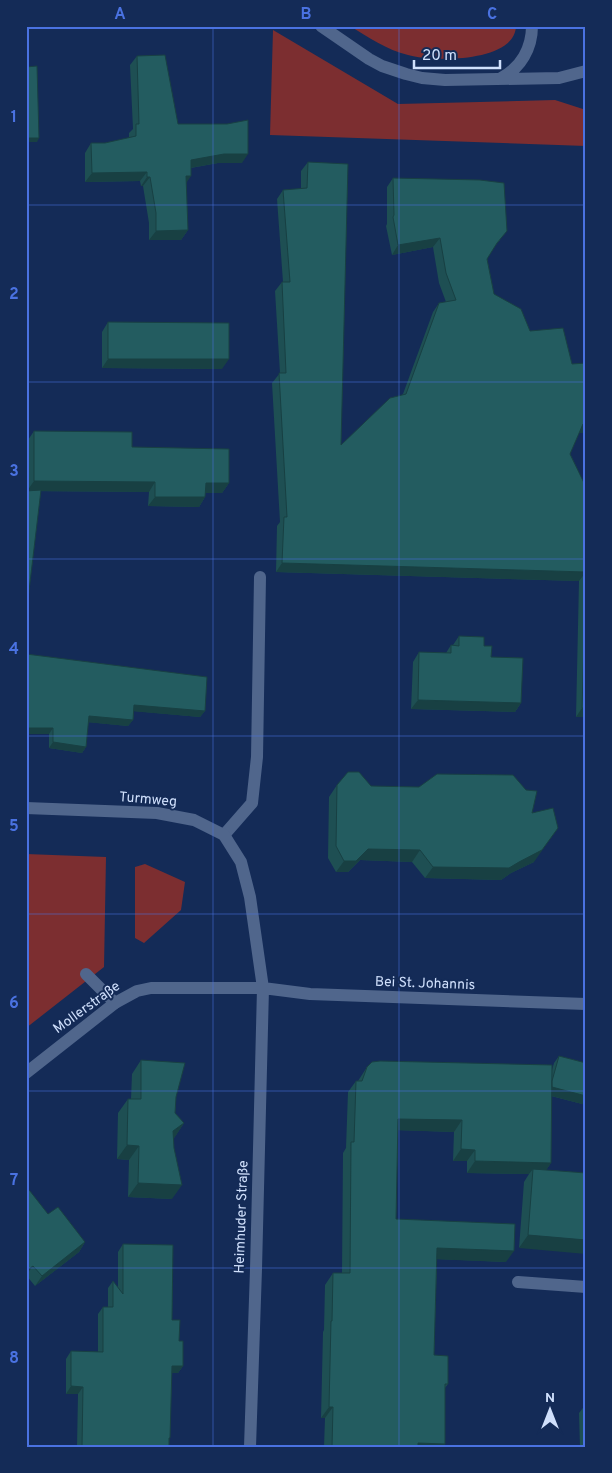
<svg xmlns="http://www.w3.org/2000/svg" width="612" height="1473" viewBox="0 0 612 1473" font-family="Overpass,sans-serif">
<style>
.green{fill:#7c2e30}
.lines{fill:none;stroke-linecap:round;stroke-linejoin:round}
.lane{stroke:#50668c;stroke-width:12}
.street{stroke:#50668c;stroke-width:12}
.wall{fill:#1e4f53}
.shaded-wall{fill:#184043}
.building{fill:#235c60;stroke:#184043}
.grid{fill:none;stroke:#4a72e1;stroke-width:1;stroke-opacity:0.55}
.labels{text-anchor:middle;dominant-baseline:central;stroke-width:4;stroke-linejoin:round;paint-order:stroke}
.street-label{font-size:14px;fill:#d0e0fc;stroke:#142b57}
.neatline{fill:none;stroke:#4a72e1;stroke-width:2}
.grid-label{font-size:16px;text-anchor:middle;font-weight:bold;fill:#4a72e1}
</style>
<rect width="100%" height="100%" fill="#142b57"/>
<!-- green -->
<path class="green" d="M350 26H516C515 63 432 62 408 55 387 50 368 37 350 26Z
M273 30 398 104 555 100 586 110V146L270 135Z
M26 854 106 857 104 967 26 1028Z
M145 864 185 882 181 910 144 943 135 938V867Z"/>
<g class="lines">
<!-- lane -->
<path class="lane" d="M321 26 369 59 382 66 406 74 422 78 445 80 559 78 586 71
M501 78C521 68 532 48 532 26
M224 835 252 803 257 757 260 577
M86 974 115 1003
M518 1282 586 1287"/>
<!-- street -->
<path class="street" d="M26 808 157 813 194 820 224 835 241 862 250 897 263 988 256 1269 250 1447
M26 1073 115 1003 137 991 151 988H263L310 994 586 1004"/>
</g>
<!-- wall -->
<path class="wall" d="M137 56 178 124 242 163H218L191 168 186 183 188 230 181 240H149V223L143 186H141L140 181 85 182V153L91 143H105L129 138V133L133 129 130 65Z
M308 162 341 445 403 394 433 312 439 303 446 302 439 283 433 247 392 255 386 226 387 224V187L393 178 500 240 494 247 487 259 494 294 530 331 579 433 570 454 586 487V717H576L579 581 276 572 277 526 280 522 272 383 280 373 275 291 282 282H283L277 199 283 190 301 189V171Z
M108 322 222 369 102 368V332Z
M34 431 132 447 229 483 222 493H205V497L199 507 148 506 149 492 27 491 28 440Z
M459 636 484 646 521 703 515 712 411 709 413 662 419 652 446 653 451 645H453Z
M26 654 205 711 200 717 134 711 133 720 128 726 88 722 86 747 82 753 49 748V734Z
M337 785 371 786 532 813 534 862 511 873 501 880 425 878 412 862 360 860 348 872H336L328 858 329 797Z
M559 1056 586 1063V1105L551 1096V1163L546 1170 586 1173 519 1248 524 1182 529 1174 467 1173V1161H453L454 1132 398 1130 396 1219 506 1262 437 1259 434 1355 448 1384 445 1388V1444L442 1447H324L325 1418H321L323 1332 324 1330 325 1285 333 1273H342L343 1153 346 1148 348 1092 356 1081H358L367 1067 552 1070 554 1063Z
M141 1060 176 1097 175 1113 184 1123 174 1138 172 1199 128 1197 129 1160 117 1159 118 1113 128 1099H131L132 1074Z
M48 1214 85 1242 79 1252 35 1286 26 1275Z
M123 1244 172 1320 179 1341 183 1366 178 1373H172L169 1447H77L78 1394H66V1359L71 1351 98 1352V1314L103 1307H108V1288L113 1281 118 1288V1252Z
M586 1404V1447H580L579 1413Z"/>
<!-- shaded-wall -->
<path class="shaded-wall" d="M26 138H39L37 142H26Z
M224 154H248L242 163H218L184 169 191 160Z
M147 172 140 181 85 182 92 173Z
M186 176H191L185 185Z
M147 177H150L143 186H141Z
M188 230 181 240H149L156 231Z
M440 238 433 247 392 255 398 245Z
M108 359H229L222 369 102 368Z
M583 424H586V433H576Z
M34 481 155 482 149 492 27 491Z
M206 483H229L222 493H199Z
M155 497H205L199 507 148 506Z
M282 563 586 572 579 581 276 572Z
M418 700 521 703 515 712 411 709Z
M134 705 205 711 200 717 130 711Z
M582 708H586V717H576Z
M89 716 133 720 128 726 85 722Z
M26 728H53L49 734H26Z
M53 742 86 747 82 753 49 748Z
M558 828 534 862 511 873 501 880 425 878 433 867 519 862Z
M368 849 420 850 412 862 360 860 348 872H336L344 861Z
M550 1086 586 1096V1105L544 1094Z
M398 1119 462 1120 454 1132 390 1130Z
M184 1123 175 1137 164 1145 173 1131Z
M127 1145 139 1146 129 1160 117 1159Z
M461 1149 475 1150 467 1161H453Z
M475 1161 551 1163 543 1175 533 1169 529 1174 467 1173Z
M138 1183 182 1185 172 1199 128 1197Z
M528 1235 586 1240V1254L519 1248Z
M85 1242 79 1252 35 1286 42 1276Z
M437 1248 514 1251 506 1262 429 1259Z
M33 1266 26 1275V1271Z
M172 1366H183L178 1373H167Z
M71 1386 83 1387 78 1394H66Z
M329 1407H333L325 1418H321Z
M418 1443 445 1444 442 1447H415Z"/>
<!-- building -->
<path class="building" d="M165 55 178 124H227L248 120V154H224L191 160V176H186L188 230 156 231V213L150 177H147V172L92 173 91 143H105L136 136V124H139L137 56Z
M37 66 39 138H26V67Z
M308 162 348 164 341 445 390 398 406 394 439 303 456 300 446 273 440 238 398 245 393 217 394 215 393 178 480 180 504 183 507 231 497 243 487 259 494 294 521 309 530 331 563 328 572 364 586 363V424H583L570 454 586 487V572L282 563 284 517H287L279 373H286L282 282H290L283 190 307 188Z
M108 322 229 323V359H108Z
M34 431 132 432V447L229 449V483H206L205 497H155V482L34 481Z
M41 490 26 616V491Z
M586 575V708H582Z
M459 636 484 637V646H492L491 657 523 658 521 703 418 700 419 652 451 653V645L459 646Z
M26 654 207 677 205 711 134 705 133 720 89 716 86 747 53 742V728H26Z
M348 772H359L371 786 419 787 437 774 513 775 526 790 537 791 532 813 553 808 558 828 542 850 519 862 509 868 433 867 420 850 368 849 356 861H344L336 846 337 785Z
M559 1056 586 1063V1096L552 1087V1081Z
M141 1060 185 1063 176 1097 175 1113 184 1123 173 1131 174 1148 182 1185 138 1183 139 1146 127 1145 128 1099H141Z
M380 1061 552 1065 551 1163 475 1161V1150L461 1149 462 1120 398 1119 396 1219 515 1224 514 1251 437 1248 434 1355 448 1356V1384H445V1444L418 1443V1447H332L333 1407H329L331 1321H332L333 1273H350L351 1142H354L356 1081H362L367 1067 372 1062Z
M533 1169 586 1173V1240L528 1235Z
M26 1186 48 1214 58 1207 85 1242 42 1276 33 1266 26 1271Z
M123 1244 173 1245 172 1320H180L179 1341H183V1366H172L170 1438H169V1447H82L83 1387 71 1386V1351L103 1352V1307H113V1281L123 1294Z"/>
<!-- grid -->
<path class="grid" d="M213 26V1447M399 26V1447M26 205H586M26 382H586M26 559H586M26 736H586M26 914H586M26 1091H586M26 1268H586"/>
<g class="labels">
<!-- street labels -->
<g class="street-label">
<text transform="translate(148 800) rotate(5)">Turmweg</text>
<text transform="translate(425 984) rotate(2)">Bei St. Johannis</text>
<text transform="translate(87 1008) rotate(-36)">Mollerstraße</text>
<text transform="translate(242 1217) rotate(-88)">Heimhuder Straße</text>
</g>
</g>
<!-- border -->
<rect width="612" height="1473" fill="none" stroke="#142b57" stroke-width="55"/>
<!-- north arrow -->
<g transform="translate(550 1410)" stroke="#142b57" stroke-width="4" paint-order="stroke">
<path d="M0-4L9 19L0 12L-9 19Z" fill="#d0e0fc"/>
<text y="-8" font-size="14" font-weight="bold" text-anchor="middle" fill="#d0e0fc">N</text>
</g>
<!-- scale -->
<path d="M414 60v8h86v-8" fill="none" stroke="#d0e0fc" stroke-width="2.5"/>
<text x="422" y="60" font-size="15" fill="#d0e0fc" stroke="#142b57" stroke-width="4" paint-order="stroke">20 m</text>
<rect x="28" y="28" width="556" height="1418" class="neatline"/>
<g class="grid-label">
<text x="120" y="19">A</text>
<text x="306" y="19">B</text>
<text x="492" y="19">C</text>
<text x="14" y="122">1</text>
<text x="14" y="299">2</text>
<text x="14" y="476">3</text>
<text x="14" y="654">4</text>
<text x="14" y="831">5</text>
<text x="14" y="1008">6</text>
<text x="14" y="1185">7</text>
<text x="14" y="1363">8</text>
</g>
</svg>
